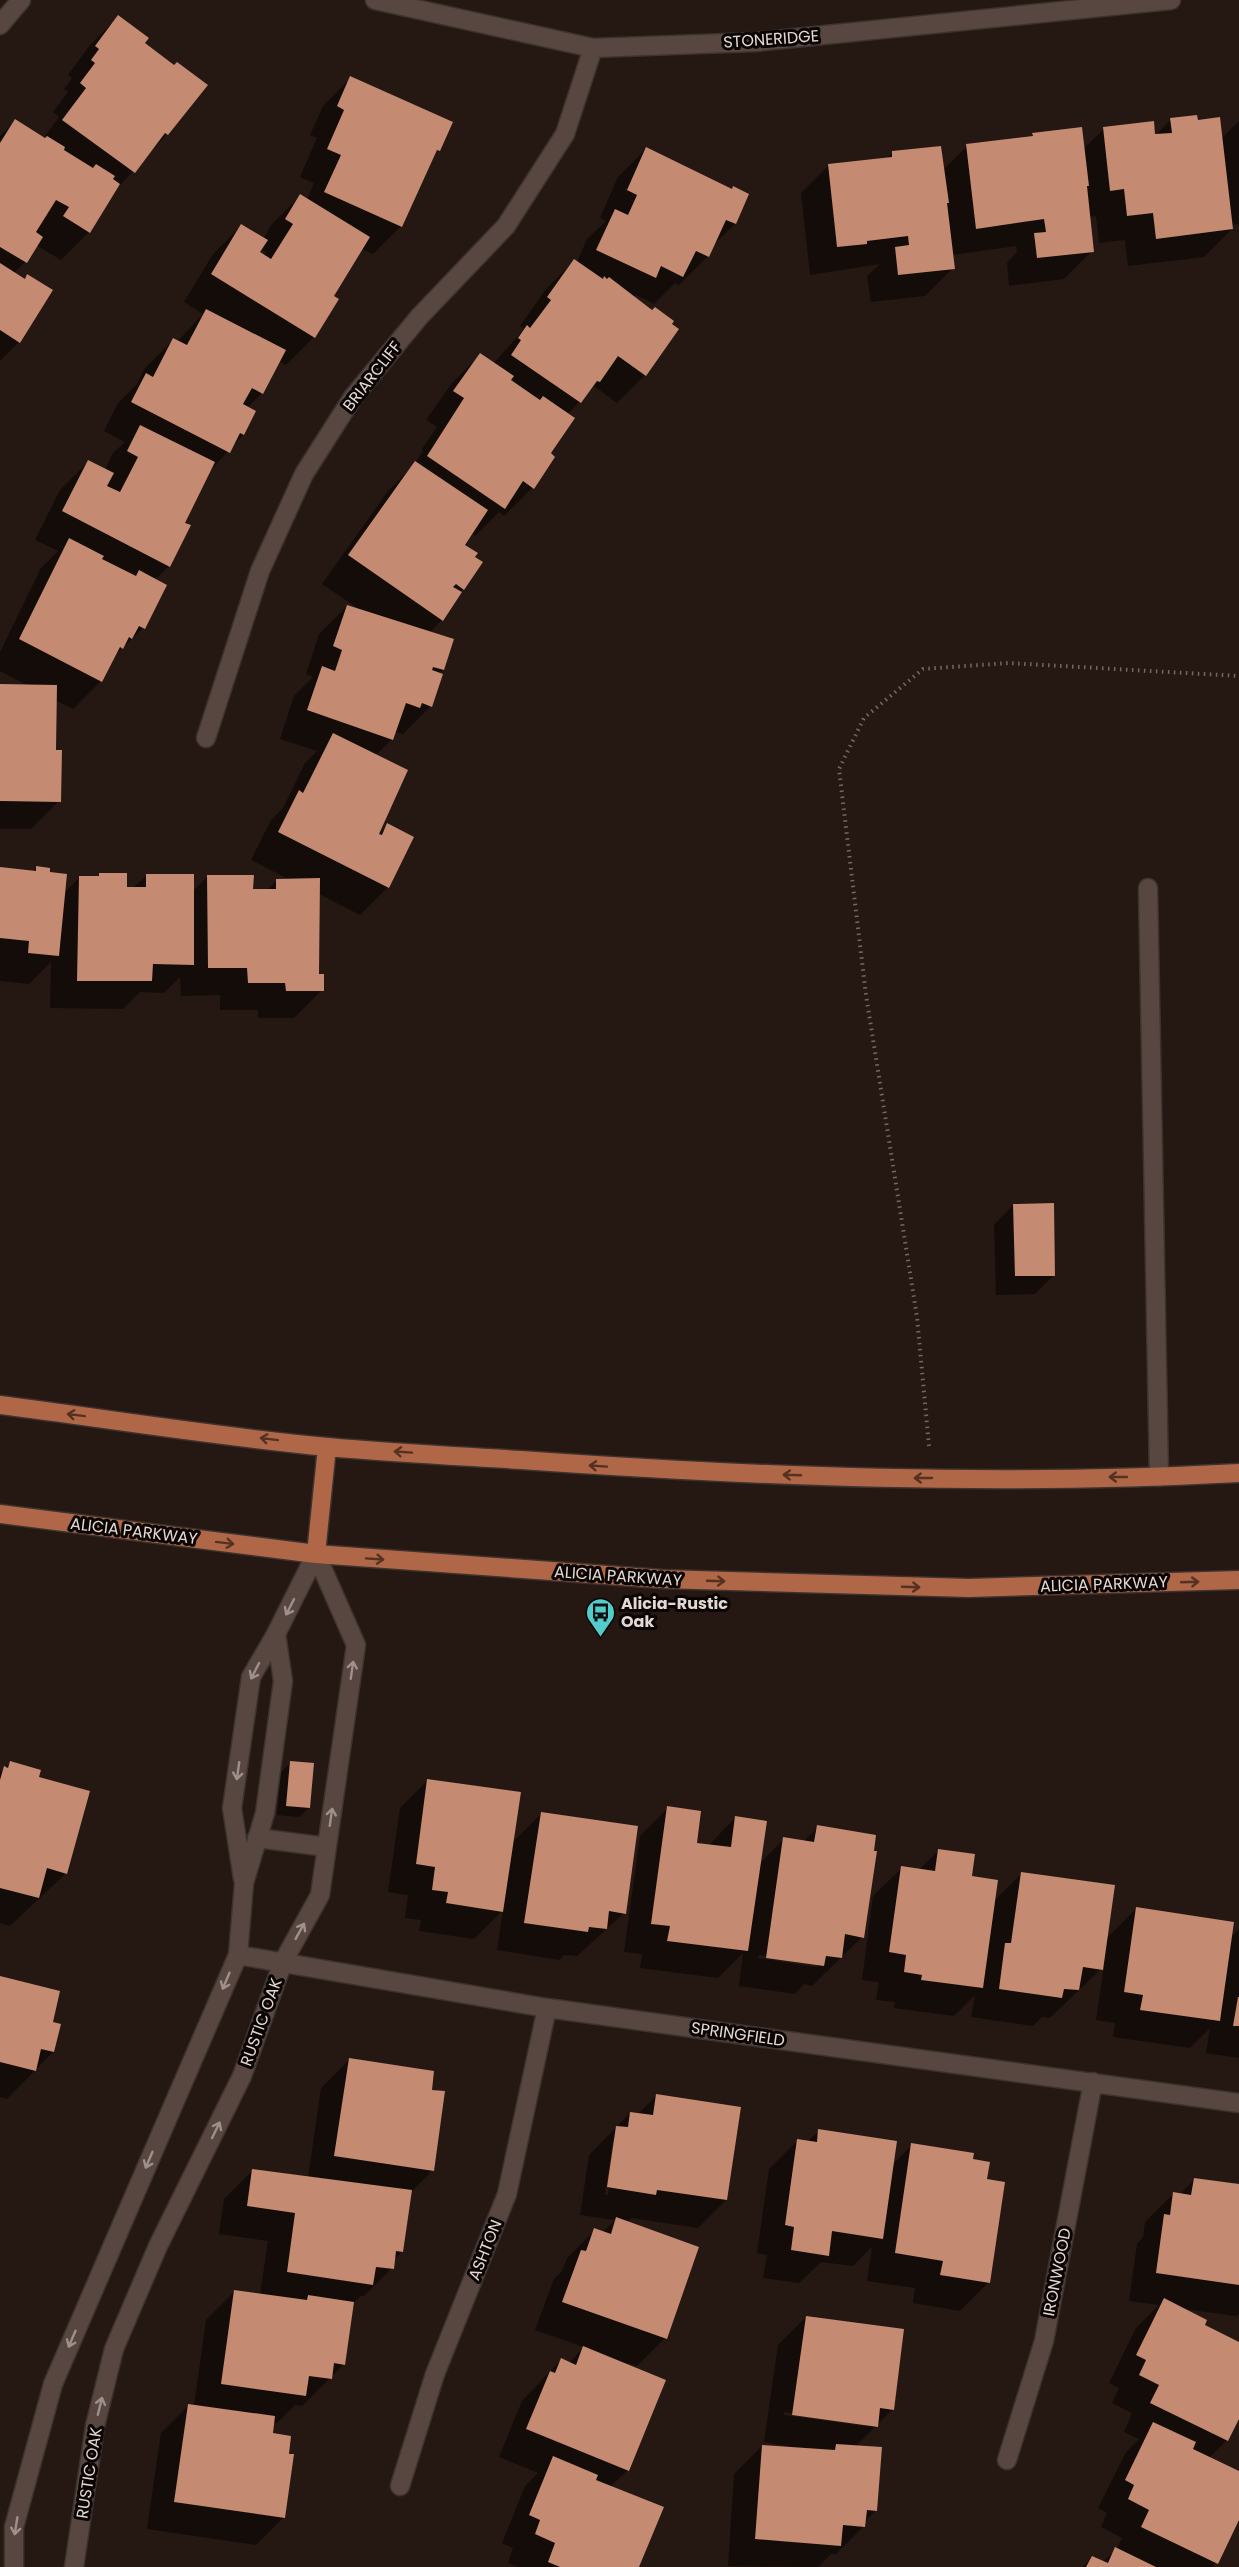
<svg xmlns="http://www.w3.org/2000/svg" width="1239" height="2567" viewBox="0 0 1239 2567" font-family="Poppins,sans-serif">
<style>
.shadow{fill:#0007;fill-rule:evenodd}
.building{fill:#c48a72}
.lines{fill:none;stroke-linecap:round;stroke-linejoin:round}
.minor-casing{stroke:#3c322f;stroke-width:21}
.major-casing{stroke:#3c322f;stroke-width:21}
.path{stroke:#756863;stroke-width:4;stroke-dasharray:1.5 4.5;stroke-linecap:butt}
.minor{stroke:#584740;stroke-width:18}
.major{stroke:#b06747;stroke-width:18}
.oneway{stroke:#553122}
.oneway2{stroke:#9e908a}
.labels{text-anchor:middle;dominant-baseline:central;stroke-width:6;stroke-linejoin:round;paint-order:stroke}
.street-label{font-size:16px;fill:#e3d8d4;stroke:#0a0503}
.poi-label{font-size:16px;font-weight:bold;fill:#e3d8d4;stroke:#0a0503;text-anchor:start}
</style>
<rect width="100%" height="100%" fill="#251711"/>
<!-- shadow -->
<path class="shadow" d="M118 17 142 43 174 67 205 86 167 134 113 193 89 232 61 260 36 245 25 262 14 273 19 342 0 361V136L15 121 43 139 59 117 53 112 68 92 64 89 72 78 68 75 90 45Z
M351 78 438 150 432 156 401 226 373 254 361 249 332 296 314 337 286 365 279 361 262 393 247 408 254 412 243 435 208 473 183 523 169 566 155 580 165 585 143 628 114 656 101 681 73 709 55 700V751L59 801 31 829H0V686H29L0 671V652L41 568 58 551 35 540 60 490 88 462 105 471 112 454 125 442 104 431 118 403 137 384 145 368 173 340 177 342 203 314 184 302 213 254 241 226 263 239 272 224 300 196 307 200 314 183 300 177 317 138 310 135 323 106ZM260 249 266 252 264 256 258 253Z
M1170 120 1197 121 1221 139 1239 121V224L1231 225 1232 229 1204 257 1128 266 1125 240 1099 243 1096 216 1089 217 1092 251 1064 279 1009 286 1007 263 1017 252 1016 246 952 255 953 268 925 296 871 302 867 276 880 264 810 275 801 193 829 165 886 159 893 152 943 170 967 146 1028 139 1033 134 1083 149 1104 129 1154 137Z
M646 149 731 190 747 195 735 224 713 245 707 257 679 285 675 283 654 304 636 295 634 297 645 375 617 403 594 386 567 415 532 488 504 516 499 512 475 536 471 533 463 545 481 562 442 620 429 633 443 670 438 674 431 706 403 734 395 732 392 739 375 756 377 836 388 825V887L360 915 319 894 318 976 322 990 294 1018H258V1010H220V995L181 996 180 977 164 993 140 992 123 1009 50 1008 51 962 29 984 0 981V869L32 872 37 868 48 873 64 893 80 877 133 888 147 875 192 892 207 877 252 891H266L277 880H290L251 860 271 820 283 808 305 763 317 751 280 739 294 696 313 677 306 674 319 634 347 606 359 609 322 584 388 491 414 465 423 451 422 449 437 427 426 420 452 383 480 355 493 364 518 336 524 328 520 326 546 289 574 261 577 262 587 239 606 221 600 218 618 177Z
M1013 1205 1054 1275 1035 1294 996 1295 994 1225Z
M291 1762 309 1808 299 1817 277 1815 281 1772Z
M10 1763 66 1873 10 1926 0 1923V1772Z
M428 1780 512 1843 541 1814 624 1913 577 1956 564 1955 559 1960 497 1950 503 1910 474 1939 419 1931 421 1920 405 1918 408 1895 388 1892 400 1808Z
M668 1808 695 1844 708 1846 735 1818 759 1864 784 1839 803 1842 818 1827 862 1937 812 1986 804 1984 795 1994 739 1986 743 1953 718 1978 640 1968 642 1954 624 1952 640 1836ZM759 1955 817 1964V1967L758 1958Z
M939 1850 994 1901 1022 1873 1105 1940 1136 1909 1230 1938 1239 1929V2058L1206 2053 1210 2028 1190 2048 1113 2037 1115 2023 1096 2020 1104 1966 1050 2018 1042 2017 1033 2026 971 2017 975 1995 954 2016 894 2008 895 2002 876 2000 879 1982 862 1980 873 1896 902 1868 919 1870Z
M0 1977 51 2023 53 2052 7 2099 0 2097Z
M349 2060 430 2091 432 2171 410 2193 402 2252 393 2260 392 2268 364 2296H361L352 2304 344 2364 302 2406 295 2405 277 2423H273L272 2434 284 2517 256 2545 147 2529 161 2433 189 2405 194 2406 206 2320 234 2292 260 2295 268 2241 219 2234 224 2199 252 2171 308 2178 321 2088Z
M656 2096 726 2200 698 2228 631 2218 626 2223 697 2248 665 2338 637 2366 627 2363 626 2365 628 2470 610 2487 638 2567H518L508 2563 513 2548 502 2543 525 2486 538 2473 499 2457 522 2401 561 2360 569 2363 584 2347 535 2330 554 2279 562 2271 567 2258 595 2230 603 2232 615 2220 580 2215 589 2155 630 2113 638 2114ZM613 2141H616L608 2195H605Z
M819 2131 892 2165 912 2145 972 2160 988 2283 960 2311 913 2303 915 2288 867 2281 872 2247 853 2266 821 2262 799 2283 763 2278 767 2255 757 2253 769 2169 797 2141 807 2142Z
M1194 2180 1239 2186V2314L1237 2316 1183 2309 1203 2325 1239 2343V2416L1227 2440 1209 2458 1239 2473V2517L1213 2567H1083L1092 2557 1102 2562 1116 2550 1122 2538 1101 2527 1107 2513 1098 2508 1126 2452 1139 2439 1124 2432 1132 2413 1112 2403 1119 2388 1109 2383 1136 2328 1159 2305 1129 2301 1137 2244 1143 2237 1145 2222 1173 2194 1179 2195Z
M806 2317 893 2409 855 2447 876 2510 864 2522V2526L836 2554H831L818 2567 728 2566 734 2474 762 2446 787 2448V2446L764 2442 778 2345ZM784 2412 866 2424 864 2426 784 2415Z"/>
<!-- building -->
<path class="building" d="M118 15 149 38 145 43 174 65 177 62 208 85 168 135 165 133 135 173 62 120 86 88 80 83 95 63 91 60 99 49 95 46Z
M350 76 453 122 440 151 437 150 402 227 324 192 341 155 327 149 344 110 337 106Z
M1197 115 1198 120 1220 117 1233 229 1156 239 1153 213 1127 216 1124 189 1110 191 1103 127 1154 121 1155 134 1172 133 1170 118Z
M15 119 45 138 47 136 65 147 64 150 93 168 96 164 115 176 113 179 120 184 90 233 63 216 69 207 56 200 36 232 43 237 27 263 0 247V143Z
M1082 127 1089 186H1087L1094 252 1037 258 1034 233 1046 232 1044 219 976 229 966 144 1033 136 1032 133Z
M941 146 949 203H947L955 269 898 275 895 247 909 245 908 236 867 241V244L837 247 828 164 892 157V151Z
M646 147 732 189 733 186 749 194 736 224 726 220 709 257 696 251 683 277 661 266 656 278 596 250 615 209 628 215 637 195 627 190Z
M300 194 370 237 334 296 339 299 315 338 211 274 241 224 268 240 260 252 271 259 293 224 285 219Z
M574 259 603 279 604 276 607 279 609 277 652 310 655 307 674 321 672 324 679 329 646 376 618 356 600 382 597 381 581 403 511 355 521 340 518 338 527 325 530 328 551 300 547 297Z
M0 263 25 279 27 274 53 290 20 343 0 330Z
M206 309 286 350 263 394 252 388 243 404 256 411 244 435 240 433 230 453 131 402 146 373 153 377 173 338 187 345Z
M480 353 514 376 511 380 540 400 543 396 575 418 551 453 555 457 534 489 523 481 505 509 427 456 464 398 453 391Z
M140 425 215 462 185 523 191 525 170 567 62 511 88 460 114 473 107 486 120 492 138 457 127 451Z
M415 461 488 510 465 545 478 553 475 557 483 562 464 590 456 584 453 587 462 592 443 621 348 555Z
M69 538 104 556 102 559 136 576 139 570 167 585 145 629 139 626 132 639 129 637 123 649 120 647 102 682 19 639Z
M347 605 454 639 444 670 433 667 432 670 443 674 432 707 422 703 420 708 406 703 393 740 307 710 322 666 335 671 342 650 333 646Z
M0 684 57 685 56 750H62L61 802 0 801Z
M333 733 408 770 379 834 382 835 387 823 414 837 389 888 278 832 299 790 303 793Z
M36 866 50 868V872L67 874 59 956 28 953 29 941 0 938V867L36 871Z
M99 873H127V887H146V874H194V965L153 964 152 981H77L79 876H99Z
M207 875H254L253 889H276V879L320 878 319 974H324V991H286L285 983H248L247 968H208Z
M1054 1203 1055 1276H1015L1013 1204Z
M10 1761 41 1770 39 1777 90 1791 67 1874 47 1868 39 1898 0 1888V1780L4 1766 8 1768Z
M290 1761 314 1763 310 1808 286 1806Z
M427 1779 521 1792 503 1912 446 1903 448 1892 432 1890 435 1867 416 1864Z
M667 1806 701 1811 697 1843 731 1847 735 1816 767 1821 748 1951 667 1941 670 1926 651 1924Z
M541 1812 638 1826 626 1914 609 1911 607 1929 589 1927 588 1932 524 1923Z
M817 1825 876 1835 874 1851H877L864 1938 845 1934 842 1958 826 1956 824 1966 766 1958 783 1837 814 1842Z
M938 1849 975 1854 972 1876 998 1880 983 1988 921 1980 922 1975 904 1972 906 1955 889 1952 901 1866 935 1871Z
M1021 1872 1115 1885 1103 1970 1083 1967 1079 1990 1064 1989 1062 1998 999 1989 1005 1943H1011Z
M1136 1907 1234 1922 1220 2021 1140 2010 1143 1995 1124 1992Z
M0 1976 60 1991 53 2022 61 2024 54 2052 41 2049 36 2071 0 2062Z
M1238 1997H1239V2026H1233Z
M349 2058 434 2071 432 2090 445 2091 434 2171 334 2156Z
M656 2094 741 2107 727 2200 657 2190 656 2195 607 2187 616 2126 628 2127 630 2112 653 2115Z
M818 2129 897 2141 883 2239 832 2231 829 2256 791 2250 794 2227 785 2225 797 2139 817 2142Z
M911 2143 974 2153 973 2159 990 2162 987 2179 1005 2182 990 2283 940 2275 943 2261 895 2253Z
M252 2169 412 2190 403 2252 396 2251 394 2269 376 2267 373 2285 287 2272 295 2213 247 2206Z
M1194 2178 1239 2184V2285L1156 2273 1164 2214 1170 2215 1173 2192 1191 2195Z
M616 2217 699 2247 667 2339 562 2302 581 2250 586 2251 594 2228 611 2234Z
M234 2290 307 2300 308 2295 354 2302 345 2365 334 2363 332 2379 309 2376 306 2396 221 2384Z
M1164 2298 1207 2320 1205 2325 1239 2342V2419L1228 2441 1150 2403 1159 2385 1139 2375 1146 2360 1136 2355Z
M806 2316 904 2329 894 2410 880 2408 878 2427 792 2415Z
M583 2346 666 2380 629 2471 526 2429 550 2371 555 2373 561 2358 576 2365Z
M188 2404 275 2416 273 2433 291 2436 289 2454H294L285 2518 174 2502Z
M1153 2422 1196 2442 1193 2449 1239 2471V2520L1218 2564 1141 2527 1149 2510 1128 2499 1134 2485 1125 2480Z
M836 2444 882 2447 877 2511 867 2510 865 2527 843 2525 841 2546 755 2539 762 2445 835 2450Z
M553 2456 598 2475 596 2480 664 2507 639 2567H560L548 2562 555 2543 535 2534 540 2520 529 2515Z
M1115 2547 1156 2567H1086L1092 2556 1108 2563Z"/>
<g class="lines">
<defs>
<path id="minor" d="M375 0 593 48 755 42 1171 0
M0 25 21 0
M206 738 260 571 304 474 353 397 420 316 506 226 565 134 593 48
M1148 888 1159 1477
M257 1838 327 1847
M243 1879 232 1808 251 1677 276 1634
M238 1955 547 2008 1239 2103
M1007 2460 1044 2341 1093 2082
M400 2486 435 2374 507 2194 547 2008
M14 2567V2527L53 2384 238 1955 244 1883 265 1813 283 1681 276 1634 316 1554
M74 2567 95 2426 114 2349 158 2246 242 2076 283 1962 320 1895 356 1645 316 1554"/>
<path id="major" d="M0 1405C109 1419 219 1437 328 1447 393 1453 457 1456 521 1460 760 1477 1000 1486 1239 1473
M0 1514 316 1554 662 1579 969 1588 1239 1580
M316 1554 327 1447"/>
</defs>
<!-- minor casing -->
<use href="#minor" class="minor-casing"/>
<!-- major casing -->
<use href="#major" class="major-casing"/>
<!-- path -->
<path class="path" d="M929 1446 917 1317 866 995 839 769 864 718 923 669 1008 663 1239 676"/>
<!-- minor -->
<use href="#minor" class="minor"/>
<!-- major -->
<use href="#major" class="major"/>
</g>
<!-- one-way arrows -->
<defs><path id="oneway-shaft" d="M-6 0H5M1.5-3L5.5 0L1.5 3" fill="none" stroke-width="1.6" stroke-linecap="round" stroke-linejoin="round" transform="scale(1.5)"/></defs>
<g class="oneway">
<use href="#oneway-shaft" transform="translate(76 1415) rotate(-173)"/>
<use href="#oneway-shaft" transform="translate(269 1439) rotate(-173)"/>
<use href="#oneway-shaft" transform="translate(403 1452) rotate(-176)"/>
<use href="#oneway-shaft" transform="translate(598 1466) rotate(-176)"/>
<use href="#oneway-shaft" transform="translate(792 1475) rotate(-178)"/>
<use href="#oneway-shaft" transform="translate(1118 1477) rotate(180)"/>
<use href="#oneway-shaft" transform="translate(923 1478) rotate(-180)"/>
<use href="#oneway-shaft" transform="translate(225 1543) rotate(7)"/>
<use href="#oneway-shaft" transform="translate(375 1559) rotate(4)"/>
<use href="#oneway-shaft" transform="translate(716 1581) rotate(2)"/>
<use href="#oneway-shaft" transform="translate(1190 1582) rotate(-2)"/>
<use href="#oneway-shaft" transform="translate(911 1587) rotate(2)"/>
</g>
<g class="oneway2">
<use href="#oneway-shaft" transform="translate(290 1607) rotate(117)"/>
<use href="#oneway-shaft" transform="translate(352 1670) rotate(-82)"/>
<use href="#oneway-shaft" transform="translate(255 1671) rotate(117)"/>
<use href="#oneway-shaft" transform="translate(238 1771) rotate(98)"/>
<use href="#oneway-shaft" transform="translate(331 1817) rotate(-82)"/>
<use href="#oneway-shaft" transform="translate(300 1931) rotate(-61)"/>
<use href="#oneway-shaft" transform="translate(226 1981) rotate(113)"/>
<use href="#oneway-shaft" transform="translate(216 2130) rotate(-64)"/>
<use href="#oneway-shaft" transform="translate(149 2160) rotate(113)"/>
<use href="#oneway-shaft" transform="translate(72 2339) rotate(113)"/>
<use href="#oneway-shaft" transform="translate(100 2406) rotate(-76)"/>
<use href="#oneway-shaft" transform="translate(16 2526) rotate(99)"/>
</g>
<!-- icons -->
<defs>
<symbol id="bus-pin" viewBox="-11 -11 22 30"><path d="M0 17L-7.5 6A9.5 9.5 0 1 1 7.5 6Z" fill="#53cdcb" stroke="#0a0503"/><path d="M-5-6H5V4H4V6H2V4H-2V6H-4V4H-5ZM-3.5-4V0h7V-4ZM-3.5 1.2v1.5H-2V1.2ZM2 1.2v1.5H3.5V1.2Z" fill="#111"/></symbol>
</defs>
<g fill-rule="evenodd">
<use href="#bus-pin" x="584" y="1596" width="33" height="45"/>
</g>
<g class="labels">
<!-- street labels -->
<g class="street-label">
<text transform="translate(771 39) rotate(-4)">STONERIDGE</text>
<text transform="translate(372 376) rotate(-52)">BRIARCLIFF</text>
<text transform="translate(134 1531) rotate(7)">ALICIA PARKWAY</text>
<text transform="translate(618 1576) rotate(4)">ALICIA PARKWAY</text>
<text transform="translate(1104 1584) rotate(-2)">ALICIA PARKWAY</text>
<text transform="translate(261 2022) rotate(-70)">RUSTIC OAK</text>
<text transform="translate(738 2034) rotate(8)">SPRINGFIELD</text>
<text transform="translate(485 2250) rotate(-68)">ASHTON</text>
<text transform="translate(1057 2272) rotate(-79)">IRONWOOD</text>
<text transform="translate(89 2473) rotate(-81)">RUSTIC OAK</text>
</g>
<!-- poi labels -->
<g class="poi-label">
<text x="621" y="1603">Alicia-Rustic<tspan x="621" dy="18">Oak</tspan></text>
</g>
</g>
</svg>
